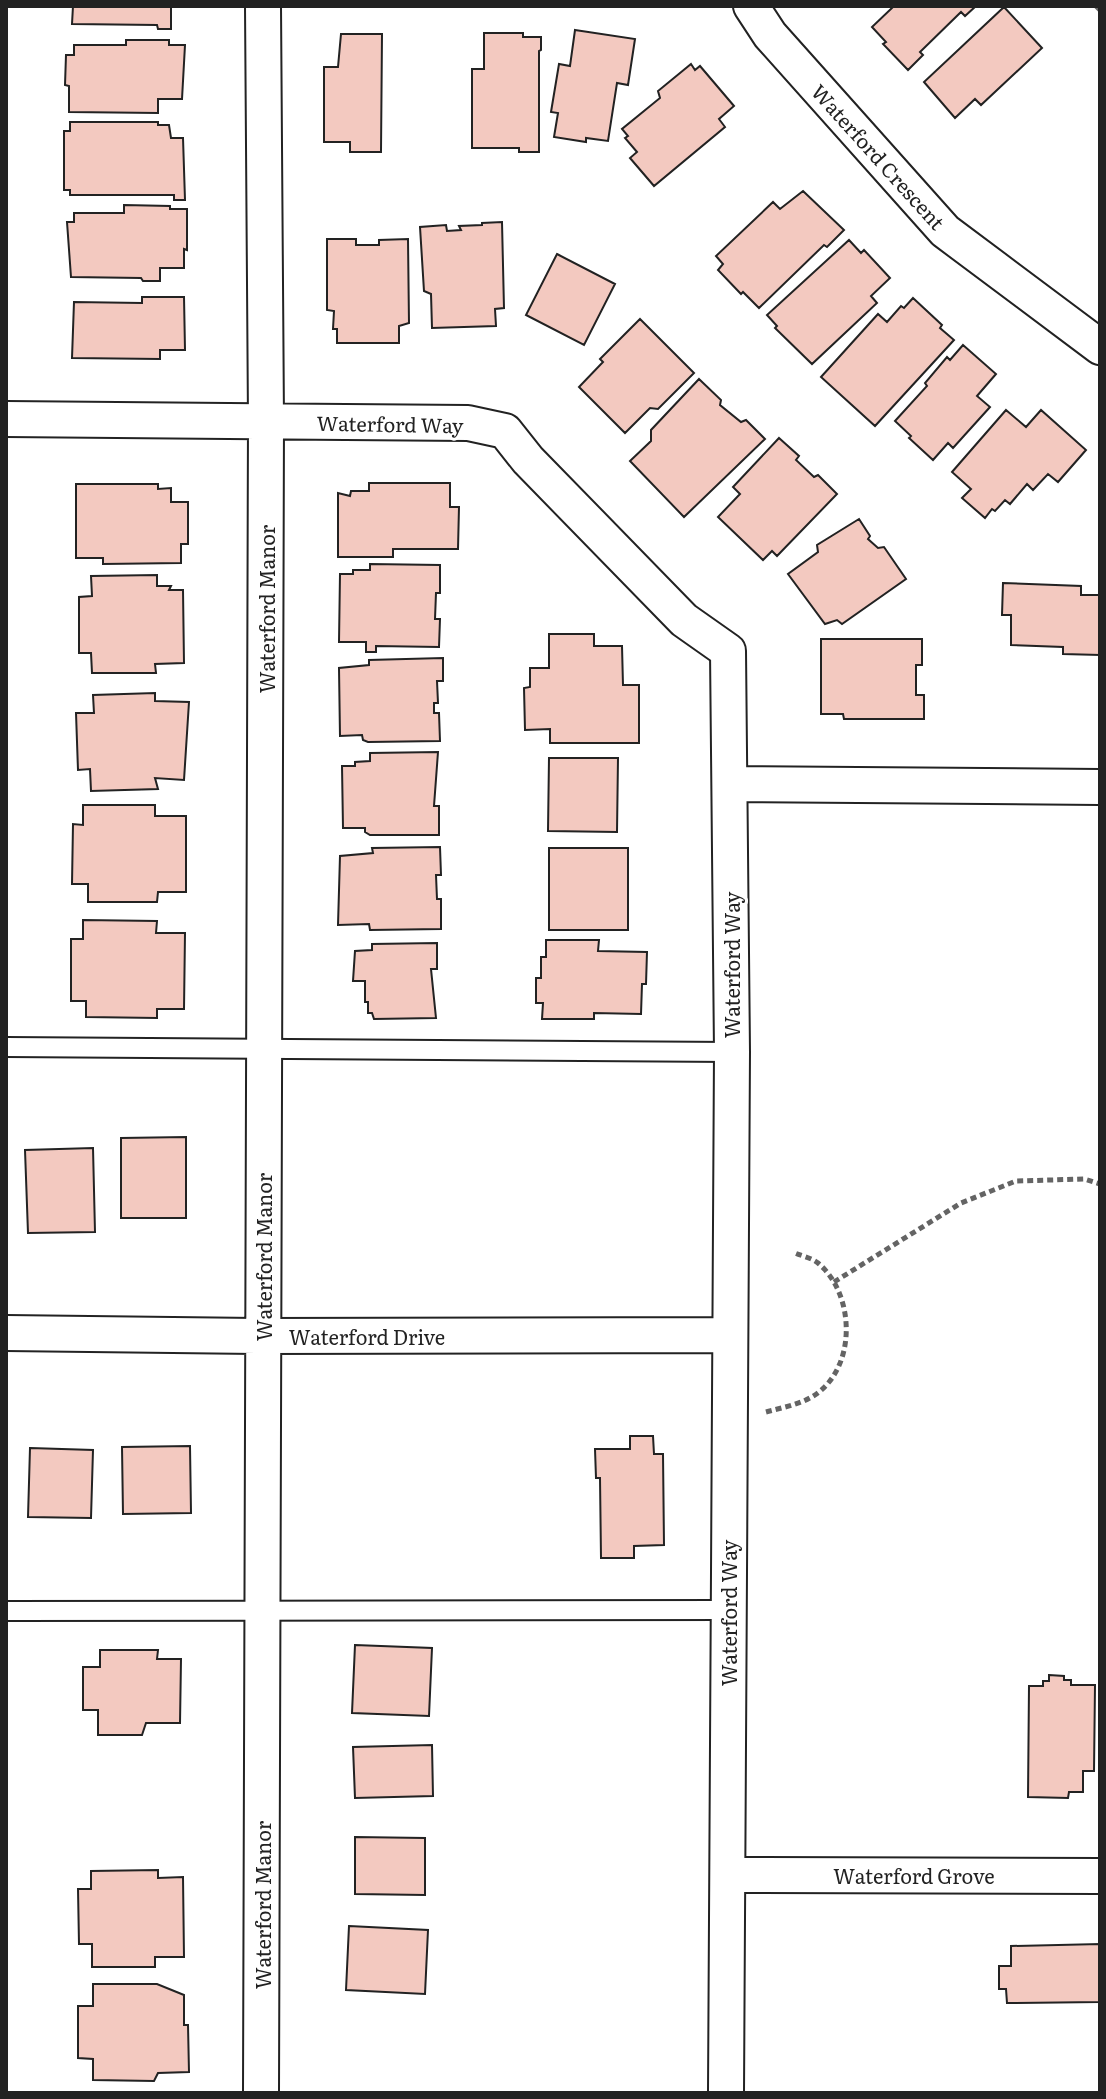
<svg xmlns="http://www.w3.org/2000/svg" width="1106" height="2099" viewBox="0 0 1106 2099" font-family="Literata,serif">
<style>
.building{fill:#f3c9c0;stroke:#222;stroke-width:2}
.lines{fill:none;stroke-linecap:round;stroke-linejoin:round}
.service-casing{stroke:#222;stroke-width:22}
.minor-casing{stroke:#222;stroke-width:38}
.path{stroke:#646464;stroke-width:5;stroke-dasharray:6 4;stroke-linecap:butt}
.service{stroke:#fff;stroke-width:18}
.minor{stroke:#fff;stroke-width:34}
.labels{text-anchor:middle;dominant-baseline:central;stroke-width:6;stroke-linejoin:round;paint-order:stroke}
.street-label{font-size:20px;fill:#222;stroke:#fff}
</style>
<rect width="100%" height="100%" fill="#fff"/>
<!-- building -->
<path class="building" d="M73 6H171V29H158L157 25 72 24Z
M892 6H976L965 16 961 12 920 52 923 55 908 70 883 44 886 42 872 27 893 7Z
M1004 7 1042 48 981 105 975 99 955 118 924 82Z
M575 30 635 39 628 85 617 83 608 141 586 138V142L554 137 558 113 551 112 559 64 570 66Z
M484 33H523V37H541V50L539 51V152H519V148H472V69H484Z
M341 34H382L381 152H350V142H324V67H338Z
M126 40H169V45H185L182 99H158V113L69 112V86L65 85 66 55H74V45H126Z
M691 64 695 70 700 66 734 106 719 119 725 127 654 186 630 158 637 152 625 138 628 136 622 129 660 98 658 91Z
M70 122H158V125H169L171 138H183L185 200H174V195H70V190H64V131H70Z
M803 191 844 230 827 247 824 245 759 308 743 292 741 294 718 270 723 264 716 256 773 202 780 209Z
M124 205 170 206V209H187V250L184 249V268H160V281H143L141 278 71 277 67 222H74V213H124Z
M502 222 504 308 495 309 496 326 432 328 431 294 424 291 420 227 446 225 447 231 461 230 459 226 482 225V223Z
M327 239H356V245H379V240L408 239 409 323 399 326V343H337V329H333L334 311 327 310Z
M849 240 861 253 864 250 890 278 871 296 877 303 812 364 775 328 777 326 767 315Z
M557 254 615 284 584 345 526 315Z
M142 297H184L185 350H160V359L72 358 74 302 142 303Z
M913 298 942 325 940 328 954 340 875 426 821 377 878 314 887 322 901 306 904 308Z
M640 319 694 373 658 409 650 408 625 433 579 387 603 362 600 359Z
M963 345 996 374 977 396 990 407 953 448 948 443 933 460 909 438 911 436 895 421 927 386 925 383 947 357 950 360Z
M699 379 721 400 720 405 741 422 746 420 765 439 684 517 630 461 651 441V430Z
M1006 410 1026 427 1041 410 1086 450 1058 482 1048 474 1033 490 1027 484 1010 504 1005 500 995 511 992 509 985 518 962 498 971 489 952 472Z
M779 438 799 456 796 460 814 477 818 475 837 494 777 556 772 551 763 560 718 517 740 494 733 487Z
M369 483H450V507H459L458 549H393V557H338V493L350 496 351 491H369Z
M76 484H158V489L171 488V502H188V544H181V563L103 564V558H76Z
M859 519 870 536 868 539 878 548 884 547 906 579 842 624 837 620 825 624 788 574 818 552 817 545Z
M370 564 440 565V593H436L435 619H440L439 647 376 646V652H366V642H339L340 574H353V570H370Z
M157 575V586H171L169 590H183L184 663 155 664 156 673H92L91 653H79V597L92 596 91 576Z
M1003 583 1081 586V595H1100V655L1063 654V647L1011 645V615H1002Z
M549 634H594V646H622L623 685H639V743H550V729L525 730 524 688 530 687V668H549Z
M821 639H922V665H916V695H924V719H844L843 714H821Z
M443 658V681H437L438 703H434V713H439L440 741 368 742 363 740 362 735 340 736 339 668 369 665V660Z
M155 693V701L189 702 184 780 155 778 158 789 91 791 90 769 78 770 76 713H94L93 695Z
M438 752 434 806H439V835H370L365 832V828H343L342 766H355V762L370 761V753Z
M549 758H618L617 832 548 831Z
M83 805H155V816H186V892H158L157 902H88V884H72L73 824 83 825Z
M440 847 441 875H436L437 899H441V929L370 930 369 924 338 925 340 856 373 853 372 848Z
M549 848H628V930H549Z
M83 920 157 921 156 933H185L184 1009H157V1018L86 1017V1001H71V939H83Z
M546 940H599L598 951 647 952 646 984H642L641 1014 594 1013V1019H542L543 1003H536V978H541V957H546Z
M437 943V969H431L436 1018 374 1019 372 1013H368V1002H365V981H353L355 951 372 950V944Z
M186 1137V1218H121V1138Z
M93 1148 95 1232 28 1233 25 1150Z
M630 1436H653L654 1454H663L664 1545 634 1546V1558H601L600 1478H596L595 1449H630Z
M190 1446 191 1513 123 1514 122 1447Z
M30 1448 93 1450 91 1518 28 1517Z
M355 1645 432 1648 429 1716 352 1713Z
M100 1650H158L157 1659H181L180 1723H146L142 1735H98V1710H83V1667H100Z
M1049 1675 1064 1676V1680H1071V1685H1095L1094 1771H1083V1792H1069L1068 1798 1028 1797 1029 1686H1043V1681H1049Z
M432 1745 433 1796 355 1798 353 1747Z
M355 1837 425 1838V1895L355 1894Z
M158 1870V1878L183 1877 184 1957H155V1967H92V1944H79L78 1889H91V1871Z
M349 1926 428 1930 425 1994 346 1990Z
M1100 1944V2002L1007 2003 1006 1989H999V1966H1011V1946Z
M93 1984H157L184 1995V2025H188L189 2072 158 2073 154 2081 93 2080V2059L78 2058V2006H93Z"/>
<g class="lines">
<defs>
<path id="service" d="M6 1047 732 1052
M6 1611 728 1610"/>
<path id="minor" d="M751 6 770 35 945 231 1100 347
M6 419 468 423 505 431 528 460 684 620 728 651 732 1052 726 2093
M731 784 1100 787
M6 1333 263 1336 728 1335
M728 1875 1100 1876
M261 2093 266 421 263 6"/>
</defs>
<!-- service casing -->
<use href="#service" class="service-casing"/>
<!-- minor casing -->
<use href="#minor" class="minor-casing"/>
<!-- path -->
<path class="path" d="M1096 6 1100 10
M834 1282 961 1203 1016 1181 1084 1179 1100 1184
M766 1412C784 1407 804 1404 819 1392 857 1362 854 1293 818 1263 812 1258 802 1256 795 1253"/>
<!-- service -->
<use href="#service" class="service"/>
<!-- minor -->
<use href="#minor" class="minor"/>
</g>
<g class="labels">
<!-- street labels -->
<g class="street-label">
<text transform="translate(879 156) rotate(48)">Waterford Crescent</text>
<text transform="translate(390 423) rotate(1)">Waterford Way</text>
<text transform="translate(266 609) rotate(-90)">Waterford Manor</text>
<text transform="translate(731 965) rotate(-90)">Waterford Way</text>
<text transform="translate(263 1257) rotate(-90)">Waterford Manor</text>
<text x="367" y="1336">Waterford Drive</text>
<text transform="translate(728 1613) rotate(-90)">Waterford Way</text>
<text x="914" y="1875">Waterford Grove</text>
<text transform="translate(262 1905) rotate(-90)">Waterford Manor</text>
</g>
</g>
<!-- border -->
<rect width="1106" height="2099" fill="none" stroke="#222222" stroke-width="16"/>
</svg>
